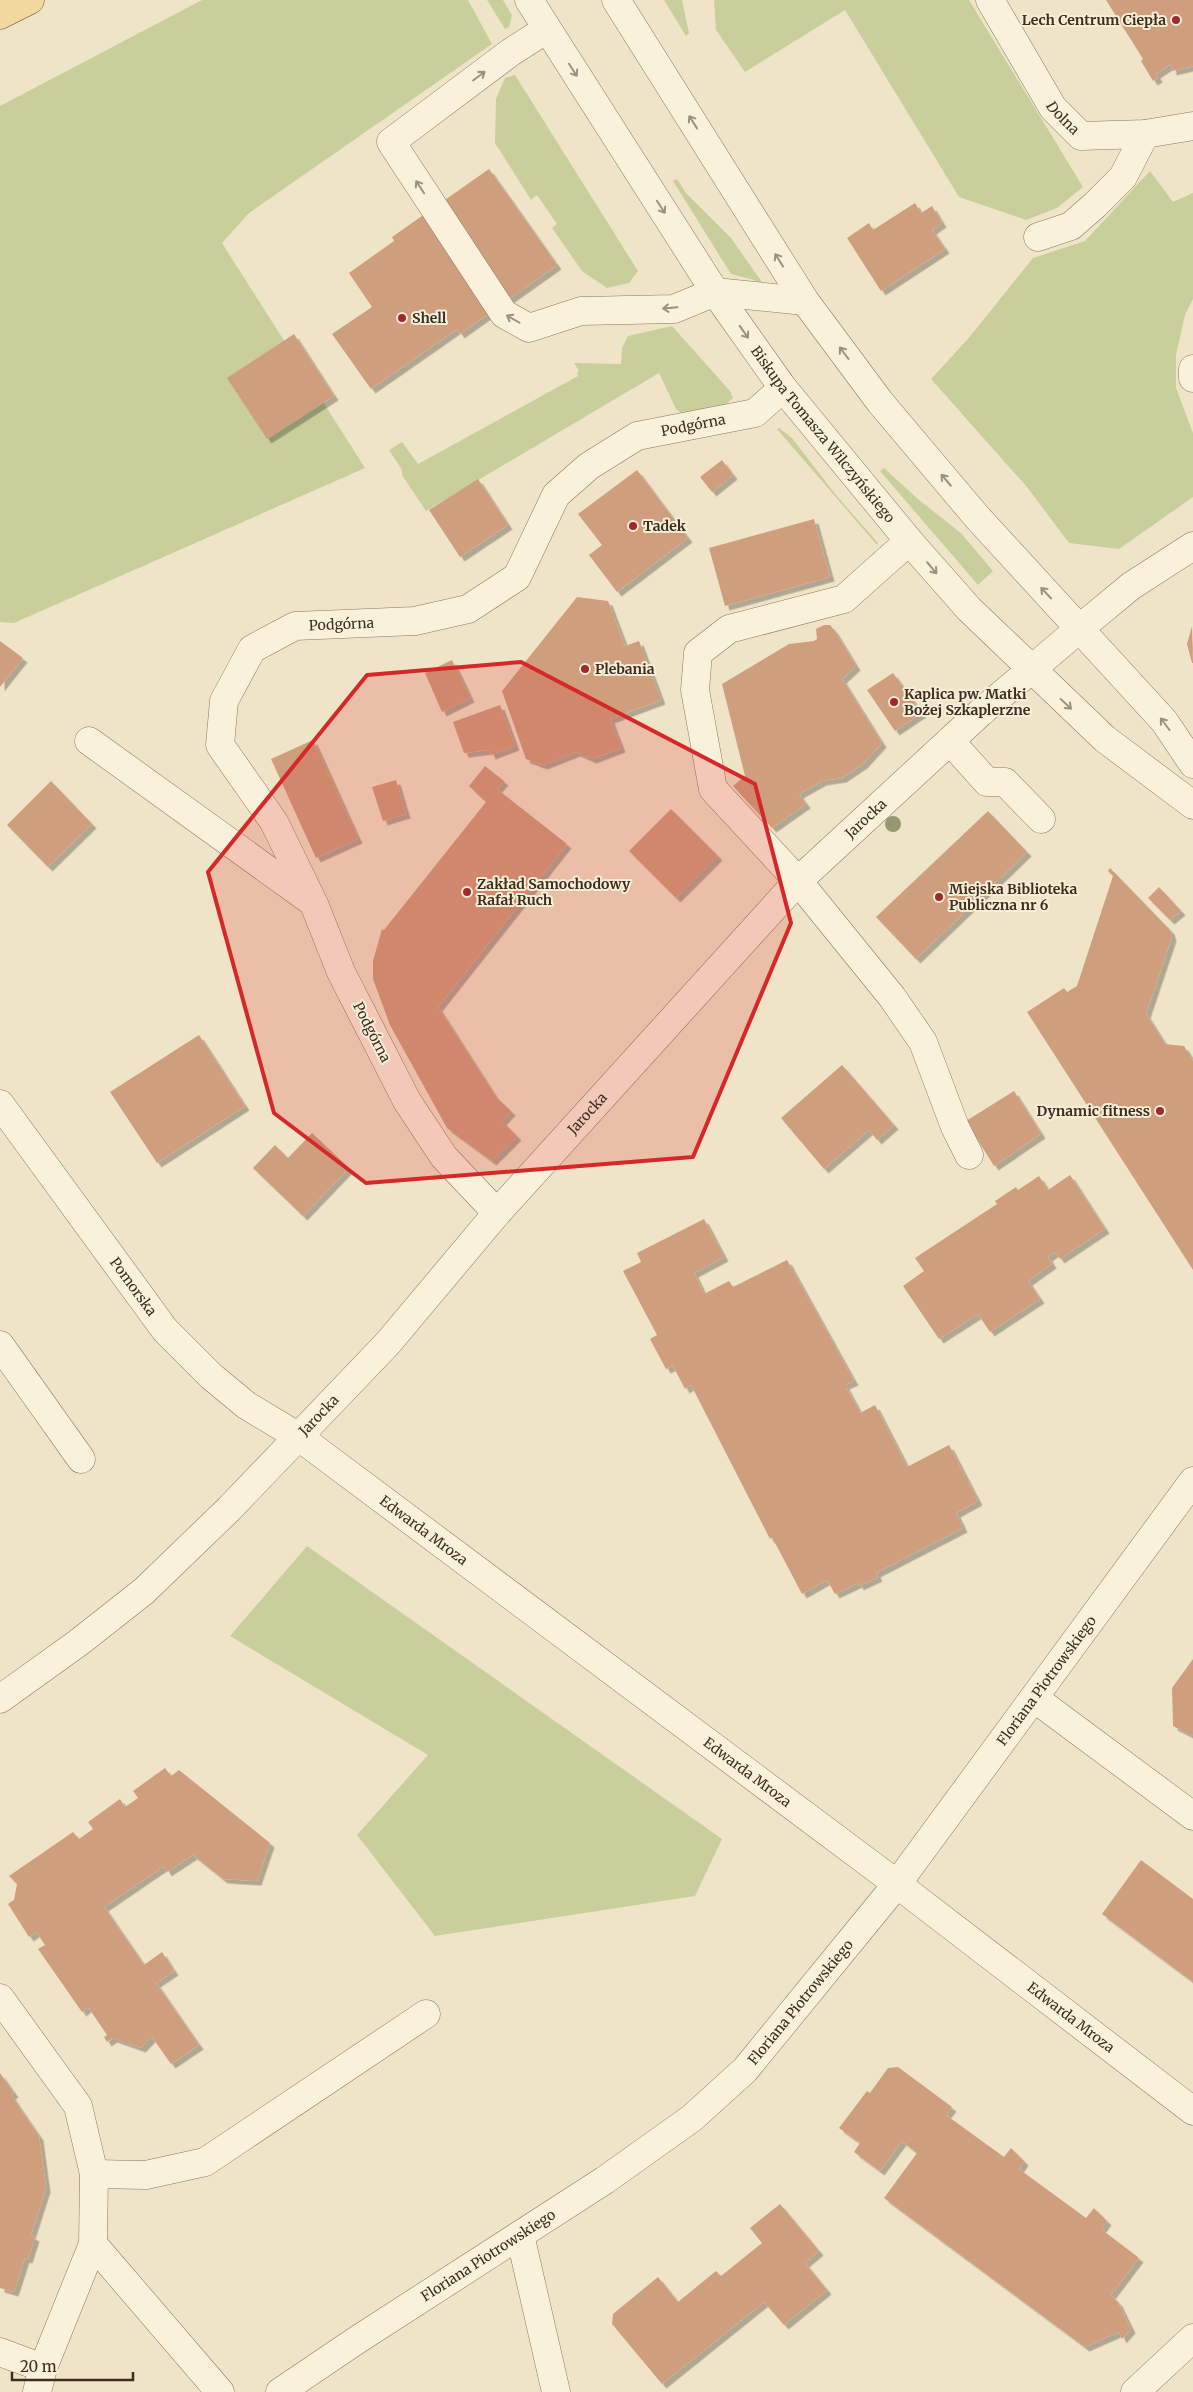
<svg xmlns="http://www.w3.org/2000/svg" width="1193" height="2392" viewBox="0 0 1193 2392" font-family="Merriweather,serif">
<style>
.green{fill:#c9cf9b}
.building{fill:#cf9f7d;filter:url(#shadow)}
.lines{fill:none;stroke-linecap:round;stroke-linejoin:round}
.minor-casing{stroke:#8d765c;stroke-width:29}
.major-casing{stroke:#5b4430;stroke-width:29}
.minor{stroke:#faf1dc;stroke-width:28}
.major{stroke:#f3d9a0;stroke-width:28}
.tree{fill:#96986f}
.oneway{stroke:#9c907e}
.marked{fill:#d62828;fill-opacity:0.2;stroke:#d62828;stroke-width:4;stroke-linejoin:round}
.poi-dot{fill:#9e2a2b;stroke:#f7eed8;stroke-width:2}
.labels{text-anchor:middle;dominant-baseline:central;stroke-width:4;stroke-linejoin:round;paint-order:stroke}
.poi-label{font-size:14px;font-weight:bold;fill:#3d2e20;stroke:#f7eed8;text-anchor:start}
.street-label{font-size:14px;fill:#3d2e20;stroke:#f7eed8}
</style>
<defs>
<filter id="shadow"><feDropShadow dx="4.5" dy="4.5" stdDeviation="0" flood-color="#0004"/></filter>
</defs>
<rect width="100%" height="100%" fill="#f0e4c8"/>
<!-- green -->
<path class="green" d="M202 0H468L492 44 249 213 222 243 365 468 14 623 0 622V106Z
M487 0H503L512 15 509 27 505 29Z
M664 0H682L689 33 686 36Z
M714 0H969L1083 187 1057 208 1026 220 959 197 845 10 745 72 716 30Z
M515 75 638 271 629 283 607 288 582 271 552 228 557 224 537 195 531 200 495 143 496 99 505 78Z
M1150 171 1173 202 1193 193V299L1185 315 1176 355V388L1193 433V497L1119 549 1069 543 1027 487 931 379 967 340 1033 258 1085 241Z
M677 179 686 193 731 238 764 285 754 280 731 274 673 181Z
M672 326 730 391 733 398 723 407 682 414 676 409 659 373 426 511 402 475V470L389 450 402 442 418 464 578 376 577 373 579 371 574 363 621 364 622 348 628 336Z
M779 428 792 438 836 495 878 543 877 545 777 429Z
M884 468 919 500 961 533 993 571 978 585 880 471Z
M307 1546 722 1839 695 1896 435 1936 357 1835 428 1755 230 1636Z"/>
<!-- building -->
<path class="building" d="M1106 0H1193V66L1172 71 1171 64 1156 74 1158 78 1153 81 1141 61 1143 59Z
M489 169 557 265 460 334 457 329 371 389 332 334 372 307 349 273 394 241 392 237Z
M915 203 921 213 932 206 942 223 932 230 945 249 881 291 847 238 869 223 873 230Z
M294 334 334 396 267 439 227 378Z
M722 460 733 475 712 492 700 477Z
M637 470 688 538 617 592 589 555 602 545 578 514Z
M478 479 508 525 460 557 429 510Z
M814 519 830 577 725 606 709 548Z
M577 597 608 601 625 646 639 641 661 700 610 719 621 748 592 759 576 752 543 765 526 759 502 691Z
M824 625H830L834 630 856 666 842 679 882 743 863 764 842 778 822 781 799 794 806 804 772 828 733 786 745 776 722 684 789 644 814 641 817 639 816 629Z
M1192 626 1193 663H1192L1187 644Z
M0 641 23 658 0 687Z
M452 660 470 698 442 712 425 673Z
M893 673 922 713 895 731 867 690Z
M500 705 515 746 491 755 489 750 464 753 453 722Z
M313 740 358 839 316 858 271 759Z
M485 766 504 781 497 789 567 844 438 1007 495 1096 511 1111 502 1121 517 1136 492 1161 447 1128 390 1025 373 979V961L382 929 384 930 486 802 469 786Z
M396 780 406 814 383 821 372 787Z
M51 781 92 824 48 867 7 825Z
M671 809 718 856 676 898 629 851Z
M988 811 1027 852 916 959 876 917Z
M1110 868 1170 930 1172 937 1146 1014 1165 1044 1184 1046 1193 1061V1270L1027 1012 1064 988 1067 992 1077 986 1113 876 1108 871Z
M1159 887 1181 911 1170 920 1148 898Z
M199 1035 245 1106 157 1163 110 1092Z
M842 1065 894 1125 877 1140 869 1130 824 1169 781 1118Z
M1014 1091 1041 1134 994 1166 966 1121Z
M312 1133 349 1168 303 1216 253 1168 275 1145 288 1158Z
M1070 1175 1105 1229 1060 1259 1055 1252 1048 1257 1052 1264 1028 1281 1040 1299 990 1332 978 1314 939 1339 903 1286 924 1271 915 1258 997 1204 995 1201 1016 1187 1018 1190 1039 1176 1048 1190Z
M704 1219 724 1257 694 1273 704 1294 729 1281 733 1287 787 1260 854 1381 845 1385 860 1413 875 1405 907 1467 949 1445 978 1501 956 1513 963 1528 876 1573 878 1577 859 1586 858 1583 835 1594 827 1580 802 1594 772 1537 770 1539 691 1385 685 1389 673 1366 666 1369 650 1339 657 1335 623 1271 641 1262 637 1253Z
M1193 1659V1736L1173 1726 1172 1688Z
M165 1768 171 1776 179 1770 270 1843 257 1881 223 1879 193 1855 167 1872 164 1866 104 1907 144 1965 162 1952 174 1971 156 1983 199 2045 171 2064 152 2037 141 2048 113 2038 107 2042 104 2037 107 2035 88 2007 82 2012 38 1949 45 1945 36 1932 29 1937 8 1904 14 1900 17 1884 9 1876 73 1832 79 1839 93 1829 88 1822 120 1799 125 1807 138 1798 133 1791Z
M1141 1860 1193 1899V1982L1102 1914Z
M898 2067 952 2107 946 2115 1004 2157 1011 2148 1024 2161 1019 2169 1086 2218 1094 2208 1107 2221 1101 2229 1139 2258 1111 2295 1118 2302 1131 2329 1122 2339 1119 2332 1085 2347 884 2198 917 2153 902 2141 880 2171 854 2152 860 2143 839 2128 867 2091 870 2093 888 2068Z
M0 2073 14 2093 11 2095 39 2136 46 2188 31 2235 35 2237 28 2259 25 2258 14 2292 0 2288Z
M780 2204 819 2251 805 2263 827 2290 784 2325 764 2302 662 2384 612 2324 613 2314 658 2277 678 2302 716 2271 721 2276 762 2243 750 2228Z"/>
<g class="lines">
<defs>
<g id="minor">
<path id="s1" d="M529 0 715 292 783 388 909 541 969 609 1105 739 1193 805"/>
<path d="M616 0 805 301 880 402 977 517 1164 721 1193 764"/>
<path id="s2" d="M990 0 1053 108 1081 136 1145 134 1193 126"/>
<path d="M547 29 511 52 391 142 504 314 529 328 581 311 674 309 715 292 805 301"/>
<path d="M1038 237 1071 226 1095 205 1123 177 1145 134"/>
<path d="M1193 369V378"/>
<path d="M909 541 844 599 729 629 698 653 695 690 713 789 798 881 892 997 923 1042 955 1127 969 1155"/>
<path d="M89 741 311 901"/>
<path d="M950 741 987 782H1005L1041 819"/>
<path id="s3" d="M0 1104 165 1330 211 1376 246 1405 299 1437 897 1884 1193 2111"/>
<path id="s4" d="M497 1213 444 1157 407 1101 341 972 314 904 274 822 220 745 224 701 252 649 295 626 415 621 468 609 517 577 556 495 589 466 637 436 755 413 783 388"/>
<path d="M0 1345 81 1459"/>
<path d="M1034 1698 1193 1816"/>
<path id="s5" d="M0 1699 78 1643 144 1591 229 1509 388 1343 497 1213 798 881 980 713 1079 629 1131 586 1193 546"/>
<path d="M0 1998 78 2106 94 2174 93 2244 43 2368 37 2392"/>
<path d="M94 2174 146 2175 205 2162 426 2014"/>
<path d="M520 2235 556 2392"/>
<path d="M93 2244 220 2392"/>
<path d="M0 2352 43 2368"/>
<path id="s6" d="M280 2392 357 2340 605 2180 692 2118 745 2070 897 1884 1193 1481"/>
<path d="M1135 2392 1193 2338"/>
</g>
<path id="major" d="M0 15 30 0"/>
</defs>
<!-- minor casing -->
<use href="#minor" class="minor-casing"/>
<!-- major casing -->
<use href="#major" class="major-casing"/>
<!-- minor -->
<use href="#minor" class="minor"/>
<!-- major -->
<use href="#major" class="major"/>
</g>
<!-- trees -->
<circle class="tree" cx="893" cy="824" r="8"/>
<!-- one-way arrows -->
<defs><path id="oneway-shaft" d="M-6 0H5M1.5-3L5.5 0L1.5 3" fill="none" stroke-width="1.6" stroke-linecap="round" stroke-linejoin="round" transform="scale(1.25)"/></defs>
<g class="oneway">
<use href="#oneway-shaft" transform="translate(573 70) rotate(57)"/>
<use href="#oneway-shaft" transform="translate(479 76) rotate(-37)"/>
<use href="#oneway-shaft" transform="translate(693 122) rotate(-122)"/>
<use href="#oneway-shaft" transform="translate(420 187) rotate(-123)"/>
<use href="#oneway-shaft" transform="translate(661 207) rotate(57)"/>
<use href="#oneway-shaft" transform="translate(779 260) rotate(-122)"/>
<use href="#oneway-shaft" transform="translate(670 308) rotate(175)"/>
<use href="#oneway-shaft" transform="translate(513 319) rotate(-150)"/>
<use href="#oneway-shaft" transform="translate(744 332) rotate(55)"/>
<use href="#oneway-shaft" transform="translate(844 353) rotate(-127)"/>
<use href="#oneway-shaft" transform="translate(946 480) rotate(-130)"/>
<use href="#oneway-shaft" transform="translate(932 568) rotate(50)"/>
<use href="#oneway-shaft" transform="translate(1046 593) rotate(-133)"/>
<use href="#oneway-shaft" transform="translate(1066 704) rotate(43)"/>
<use href="#oneway-shaft" transform="translate(1165 724) rotate(-127)"/>
</g>
<!-- marked area -->
<path class="marked" d="M521 662 755 784 791 923 693 1157 366 1183 274 1113 208 872 367 675Z"/>
<!-- markers -->
<g class="poi-dot">
<circle cx="1176" cy="20" r="5"/>
<circle cx="402" cy="318" r="5"/>
<circle cx="633" cy="526" r="5"/>
<circle cx="585" cy="669" r="5"/>
<circle cx="894" cy="702" r="5"/>
<circle cx="467" cy="892" r="5"/>
<circle cx="939" cy="897" r="5"/>
<circle cx="1160" cy="1111" r="5"/>
</g>
<g class="labels">
<!-- poi labels -->
<g class="poi-label">
<text x="1166" y="20" text-anchor="end">Lech Centrum Ciepła</text>
<text x="412" y="318">Shell</text>
<text x="643" y="526">Tadek</text>
<text x="595" y="669">Plebania</text>
<text x="904" y="694">Kaplica pw. Matki<tspan x="904" dy="16">Bożej Szkaplerzne</tspan></text>
<text x="477" y="884">Zakład Samochodowy<tspan x="477" dy="16">Rafał Ruch</tspan></text>
<text x="949" y="889">Miejska Biblioteka<tspan x="949" dy="16">Publiczna nr 6</tspan></text>
<text x="1150" y="1111" text-anchor="end">Dynamic fitness</text>
</g>
<!-- street labels -->
<g class="street-label">
<text stroke="none"><textPath href="#s2" startOffset="139">Dolna</textPath></text>
<text stroke="none"><textPath href="#s4" startOffset="1181">Podgórna</textPath></text>
<text stroke="none"><textPath href="#s1" startOffset="525">Biskupa Tomasza Wilczyńskiego</textPath></text>
<text stroke="none"><textPath href="#s4" startOffset="746">Podgórna</textPath></text>
<text stroke="none"><textPath href="#s5" startOffset="1238">Jarocka</textPath></text>
<text transform="translate(372 1032) rotate(63)">Podgórna</text>
<text stroke="none"><textPath href="#s5" startOffset="832">Jarocka</textPath></text>
<text stroke="none"><textPath href="#s3" startOffset="226">Pomorska</textPath></text>
<text stroke="none"><textPath href="#s5" startOffset="428">Jarocka</textPath></text>
<text stroke="none"><textPath href="#s3" startOffset="608">Edwarda Mroza</textPath></text>
<text stroke="none"><textPath href="#s6" startOffset="1059">Floriana Piotrowskiego</textPath></text>
<text stroke="none"><textPath href="#s3" startOffset="1012">Edwarda Mroza</textPath></text>
<text stroke="none"><textPath href="#s6" startOffset="654">Floriana Piotrowskiego</textPath></text>
<text stroke="none"><textPath href="#s3" startOffset="1418">Edwarda Mroza</textPath></text>
<text stroke="none"><textPath href="#s6" startOffset="249">Floriana Piotrowskiego</textPath></text>
</g>
</g>
<!-- scale -->
<path d="M12 2372v8h121v-8" fill="none" stroke="#3d2e20" stroke-width="2.5"/>
<text x="20" y="2372" font-size="15" fill="#3d2e20" stroke="#f7eed8" stroke-width="4" paint-order="stroke">20 m</text>
</svg>
